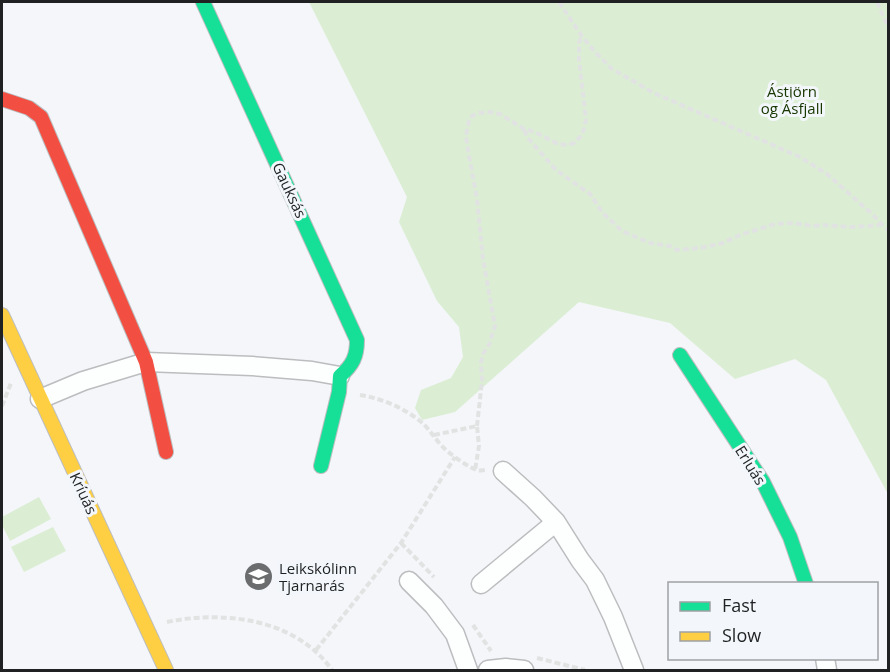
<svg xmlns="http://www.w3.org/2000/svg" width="890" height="672" viewBox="0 0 890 672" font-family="'Open Sans',sans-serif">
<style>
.green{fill:#dbeed4}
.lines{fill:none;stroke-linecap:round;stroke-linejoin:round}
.street-casing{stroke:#bcbdbf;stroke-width:21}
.fast-casing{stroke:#bcbdbf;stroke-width:16}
.slow-casing{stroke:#bcbdbf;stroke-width:16}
.jam-casing{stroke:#bcbdbf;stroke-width:16}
.path{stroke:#e1e2e2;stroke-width:4;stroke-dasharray:6 3;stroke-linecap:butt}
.street{stroke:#fdfefe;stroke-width:18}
.fast{stroke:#16e098;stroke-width:14}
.slow{stroke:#ffcf43;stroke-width:14}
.jam{stroke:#f24e42;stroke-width:14}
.labels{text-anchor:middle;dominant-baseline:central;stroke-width:6;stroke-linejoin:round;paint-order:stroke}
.park-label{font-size:15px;fill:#173700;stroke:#f3f6fa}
.street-label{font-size:15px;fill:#1f2122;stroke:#f3f6fa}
.poi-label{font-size:15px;fill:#1f2122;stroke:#f3f6fa;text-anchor:start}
</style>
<rect width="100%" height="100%" fill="#f4f6f9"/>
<!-- green -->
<path class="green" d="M309 2H888V494L826 380 795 359 735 379 670 323 579 302 455 412 422 420 415 408 421 390 451 378 463 357 459 327 437 301 399 222 407 197Z
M39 497 51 519 10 541 2 525V517Z
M53 527 66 551 24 572 11 547Z"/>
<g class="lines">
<defs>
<path id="street" d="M40 399 83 381 146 362 252 366 312 371 340 376
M503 471 533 498 556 522 580 560 595 580 613 617 634 670
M409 581 434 606 455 634 468 670
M481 584 556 522
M825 658 827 670
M488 670 506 668 524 670"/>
<path id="fast" d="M203 2 357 340C357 356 353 365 340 376L339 392 321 466
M680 355 763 482 790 537 806 584"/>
<path id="slow" d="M2 315 166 670"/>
<path id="jam" d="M2 99 29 108 41 117 146 362 166 452"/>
</defs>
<!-- street casing -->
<use href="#street" class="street-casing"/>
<!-- fast casing -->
<use href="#fast" class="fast-casing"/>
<!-- slow casing -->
<use href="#slow" class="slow-casing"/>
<!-- jam casing -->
<use href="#jam" class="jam-casing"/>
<!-- path -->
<path class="path" d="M559 2 581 35 594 51 612 69 654 93 800 157 827 174 871 213 888 230
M877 2 888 27
M524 130 528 138 556 170 590 194 602 212 622 231 650 243 670 246 677 250 700 248 723 243 740 235 775 224 793 223 813 226 823 225 851 227 882 225
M360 395C381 398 404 408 420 421 429 428 434 438 442 446 448 453 469 468 477 470 480 471 483 470 486 470
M2 406 11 383
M477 426 482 381 481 362 483 354 489 345 495 326 483 259 477 199 468 150 466 136 469 120 472 116 479 113 490 112 500 114 524 129 535 132 558 144 567 145 574 143 581 136 584 129 586 119 579 60V43L581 35
M434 435 477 426 479 446 475 470
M401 543 434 577
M167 622C225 610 296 619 332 670
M473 625 491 651
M316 650 401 543 455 457
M537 658 585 670"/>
<!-- street -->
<use href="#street" class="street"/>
<!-- fast -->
<use href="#fast" class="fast"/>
<!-- slow -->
<use href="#slow" class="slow"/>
<!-- jam -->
<use href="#jam" class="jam"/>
</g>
<!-- icons -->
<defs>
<symbol id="school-disc" viewBox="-11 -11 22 22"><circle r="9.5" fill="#6a6c6d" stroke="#f3f6fa"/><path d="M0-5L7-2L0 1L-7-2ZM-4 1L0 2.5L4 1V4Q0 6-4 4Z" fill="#fff"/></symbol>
</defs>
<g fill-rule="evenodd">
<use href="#school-disc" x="242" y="560" width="33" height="33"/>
</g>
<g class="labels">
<!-- park labels -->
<g class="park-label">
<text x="792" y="91">Ástjörn<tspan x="792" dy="17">og Ásfjall</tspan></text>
</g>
<!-- street labels -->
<g class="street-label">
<text transform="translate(290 190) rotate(65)">Gauksás</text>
<text transform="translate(751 465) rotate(58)">Erluás</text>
<text transform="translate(84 493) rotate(65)">Kríuás</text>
</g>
<!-- poi labels -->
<g class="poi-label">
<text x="279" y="568">Leikskólinn<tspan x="279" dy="17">Tjarnarás</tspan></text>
</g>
</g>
<!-- border -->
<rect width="890" height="672" fill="none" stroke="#1f2122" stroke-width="6"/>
<!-- legend -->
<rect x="668" y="582" width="210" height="78" fill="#f3f6fa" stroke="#9ea1a4" stroke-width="1.5"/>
<rect x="680" y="602" width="30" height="9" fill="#16e098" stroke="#9ea1a4" stroke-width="1.5"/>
<text x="722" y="612" font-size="18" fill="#1f2122">Fast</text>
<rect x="680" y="632" width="30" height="9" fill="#ffcf43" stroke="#9ea1a4" stroke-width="1.5"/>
<text x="722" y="642" font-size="18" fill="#1f2122">Slow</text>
</svg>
